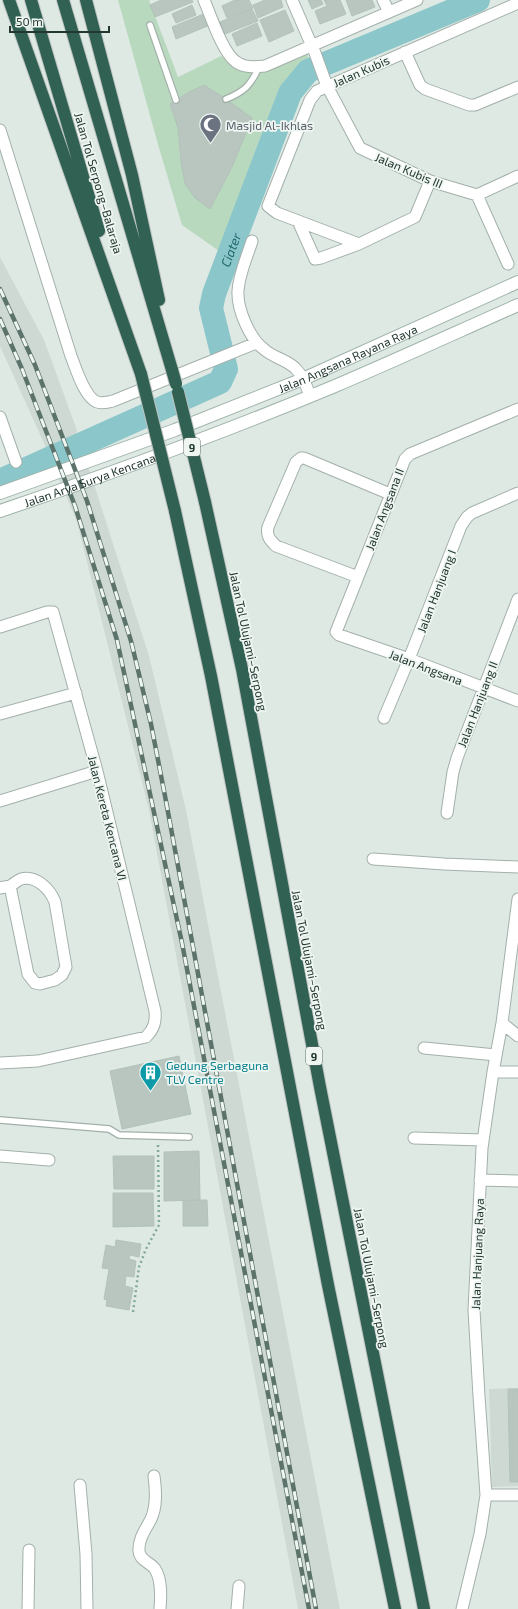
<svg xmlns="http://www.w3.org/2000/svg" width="518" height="1609" viewBox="0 0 518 1609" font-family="'Exo 2',sans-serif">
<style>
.built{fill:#cdd9d2}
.green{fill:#b9d9bf}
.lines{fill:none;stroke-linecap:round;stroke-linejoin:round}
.river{stroke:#8bc6ca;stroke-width:24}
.building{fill:#b8c6bf;stroke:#b2c2ba}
.lane-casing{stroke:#a3b0aa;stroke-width:8}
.street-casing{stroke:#a3b0aa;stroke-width:13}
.secondary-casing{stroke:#9fb4aa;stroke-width:14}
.highway-casing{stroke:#bdc3c1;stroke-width:14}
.path{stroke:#82aa9a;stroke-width:2.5;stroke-dasharray:2 3;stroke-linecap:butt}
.lane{stroke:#fff;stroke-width:5.5}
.street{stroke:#fff;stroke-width:11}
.secondary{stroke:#fff;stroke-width:12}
.highway{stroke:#306153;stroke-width:12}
.rail-casing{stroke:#5c736b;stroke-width:4.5}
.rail{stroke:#eff6f2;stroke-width:3;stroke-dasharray:9;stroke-linecap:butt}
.highway-bridge-casing{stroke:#bdc3c1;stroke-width:14;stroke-linecap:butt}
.highway-bridge{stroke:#306153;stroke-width:12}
.labels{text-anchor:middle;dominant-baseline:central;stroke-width:3.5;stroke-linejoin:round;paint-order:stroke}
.shield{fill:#eff6f2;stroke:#60706a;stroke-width:1}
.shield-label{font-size:11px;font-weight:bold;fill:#223730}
.street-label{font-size:12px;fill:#223730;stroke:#eff6f2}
.worship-label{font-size:12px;fill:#5b616d;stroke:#eff6f2;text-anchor:start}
.culture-label{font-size:12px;fill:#0d838f;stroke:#eff6f2;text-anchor:start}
.water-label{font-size:13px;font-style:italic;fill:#21686e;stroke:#eff6f2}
</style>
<rect width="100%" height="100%" fill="#dfe9e4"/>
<!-- built -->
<path class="built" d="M0 257 44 340 74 422 149 656 186 810 340 1609H298L149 810 77 522 43 441 0 346Z
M518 1388V1486L492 1487 489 1389Z"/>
<!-- green -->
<path class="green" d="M118 0H149L178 77 221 56 243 70 264 72 307 53 311 66 279 88 219 251 182 225 159 148Z"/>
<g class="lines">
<!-- river -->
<path class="river" id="s1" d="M0 481 220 382 226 369 211 308 214 294 290 93 308 71 478 0"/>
</g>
<!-- building -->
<path class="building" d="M161 0H192L193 2 155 17 150 5Z
M235 0H249L253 8 227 18 222 6Z
M265 0H281L283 7 258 18 253 5Z
M308 0H321L323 4 312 9Z
M324 0H340L346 14 320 24 315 11 327 6Z
M346 0H372L375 7 352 16Z
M192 5 196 15 176 23 172 14Z
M252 9 258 21 225 34 220 22Z
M285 10 294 31 269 42 260 20Z
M206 13 210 25 176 39 172 27Z
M257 23 262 36 237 46 232 34Z
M204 85 226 99 252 118 232 167 210 209 195 198 185 184 181 162 178 128 170 104 189 92Z
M179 1056 191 1114 122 1129 110 1071Z
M199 1151 200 1200 164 1201V1152Z
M113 1156H154V1189H114Z
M113 1193H153L154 1226 113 1227Z
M200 1200H207L208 1226H183V1201Z
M116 1240 141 1244 139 1257 130 1255 129 1259 136 1261 134 1277 126 1276 125 1286 133 1288 129 1310 106 1306 107 1300 104 1299 109 1269 102 1268 106 1245 115 1247Z
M508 1389H518V1482H510Z"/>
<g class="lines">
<defs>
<path id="lane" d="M150 25 176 100
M226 99C244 92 251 85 259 67
M0 1120 109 1129 119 1135 189 1137"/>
<path id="street" d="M204 0C211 16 222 51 235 61 243 68 255 67 265 66L417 0
M292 0 315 53 327 86 360 148 430 181 477 195 508 264
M383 0 389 12
M405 52 420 85 425 89 469 105H475L518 87
M0 130 71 356C76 368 84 397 97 402 102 404 108 402 113 401L256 343
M430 181 415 217 359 244 277 213 268 206 310 100 317 91 518 3
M477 195 518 176
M298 221 315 259 321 258 359 244
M252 241C247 257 239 274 238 291 237 309 250 340 265 350 274 358 288 360 296 369 303 376 307 387 310 396
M518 409 410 454 405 459 336 632 339 635 409 659 518 701
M0 417 16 462
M358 577 276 546C270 540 266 536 268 527L296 462 301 458H304L390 494
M0 627 47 612H53L97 771 155 1011C156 1022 154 1029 146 1037L38 1061 0 1063
M0 714 76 693
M384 718 409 659 461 526 467 517 472 513 518 493
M0 801 97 771
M447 813 453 772 457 758 518 599
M373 859 444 864 518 867
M0 888C3 887 7 887 10 886 14 884 16 881 21 879 36 875 50 889 55 902L66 967 62 975 55 980 40 984 35 983 28 974 10 886
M502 1023 518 1036
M424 1048 496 1055
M493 1072H518
M414 1138 483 1140
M0 1156 49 1160
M480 1180 518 1181
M154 1476C156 1491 157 1506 151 1519 146 1529 138 1539 139 1551 140 1561 150 1562 155 1569 162 1580 161 1597 160 1609
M80 1485 86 1554 87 1609
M486 1495H518
M28 1609 29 1550
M237 1609 239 1586
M462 1609 480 1534 486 1495 479 1396 474 1310 482 1148 493 1072 502 1023 518 899"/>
<g id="secondary">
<path id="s2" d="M0 493 175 430 303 379 518 282"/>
<path id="s3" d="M0 511C113 473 225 432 335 386 396 360 457 332 518 305"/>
</g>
<path id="highway" d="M9 0 141 374
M31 0 99 231
M63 0 172 370
M86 0 132 175 159 300
M205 502 242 669 320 1087 424 1609
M175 511 211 676 328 1285 395 1609"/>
</defs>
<!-- lane casing -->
<use href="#lane" class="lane-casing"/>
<!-- street casing -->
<use href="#street" class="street-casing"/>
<!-- secondary casing -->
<use href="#secondary" class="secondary-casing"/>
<!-- highway casing -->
<use href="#highway" class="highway-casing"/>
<!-- path -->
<path class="path" d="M133 1312 139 1267 146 1249 159 1225 158 1143"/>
<!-- lane -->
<use href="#lane" class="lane"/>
<!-- street -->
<use href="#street" class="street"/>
<!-- secondary -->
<use href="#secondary" class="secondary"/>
<!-- highway -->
<use href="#highway" class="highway"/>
<defs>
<path id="rail" d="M0 289 35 365 87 501 131 641 151 724 165 796 316 1609
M0 319 22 369 75 506 117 640 182 943 309 1609"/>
</defs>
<!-- rail casing -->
<use href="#rail" class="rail-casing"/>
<!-- rail -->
<use href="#rail" class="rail"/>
<defs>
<path id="highway-bridge" d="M172 370 176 384
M141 374 175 511
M178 392 205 502"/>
</defs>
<!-- highway-bridge casing -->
<use href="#highway-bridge" class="highway-bridge-casing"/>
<!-- highway-bridge -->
<use href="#highway-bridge" class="highway-bridge"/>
</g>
<!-- icons -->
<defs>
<symbol id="mosque-pin" viewBox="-11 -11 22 30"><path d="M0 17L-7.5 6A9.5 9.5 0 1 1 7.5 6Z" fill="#6b7280" stroke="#eff6f2"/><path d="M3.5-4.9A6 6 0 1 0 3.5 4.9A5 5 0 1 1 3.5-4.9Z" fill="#fff"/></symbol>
<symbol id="building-pin" viewBox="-11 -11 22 30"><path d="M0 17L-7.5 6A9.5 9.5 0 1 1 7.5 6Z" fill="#0f9aa8" stroke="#eff6f2"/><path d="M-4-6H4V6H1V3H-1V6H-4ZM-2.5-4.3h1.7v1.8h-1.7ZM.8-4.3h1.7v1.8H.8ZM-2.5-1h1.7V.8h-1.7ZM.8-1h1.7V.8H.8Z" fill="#fff"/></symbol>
</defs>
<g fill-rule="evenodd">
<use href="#mosque-pin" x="198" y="112" width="25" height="34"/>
<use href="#building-pin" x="138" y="1060" width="25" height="34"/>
</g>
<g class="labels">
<!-- shield labels -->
<g class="shield">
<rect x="184" y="438" width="16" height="18" rx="3"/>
<rect x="306" y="1047" width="16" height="18" rx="3"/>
</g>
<g class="shield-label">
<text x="192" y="447">9</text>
<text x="314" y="1056">9</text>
</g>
<!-- street labels -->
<g class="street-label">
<text transform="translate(361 71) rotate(-24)">Jalan Kubis</text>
<text transform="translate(409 170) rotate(23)">Jalan Kubis III</text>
<text transform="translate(99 183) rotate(74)">Jalan Tol Serpong–Balaraja</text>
<text stroke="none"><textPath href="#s2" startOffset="373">Jalan Angsana Rayana Raya</textPath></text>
<text stroke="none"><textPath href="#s3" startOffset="95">Jalan Arya Surya Kencana</textPath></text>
<text transform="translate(384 509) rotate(-69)">Jalan Angsana II</text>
<text transform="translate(436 591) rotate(-69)">Jalan Hanjuang I</text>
<text transform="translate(249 641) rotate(78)">Jalan Tol Ulujami–Serpong</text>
<text transform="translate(426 667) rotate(21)">Jalan Angsana</text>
<text transform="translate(477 704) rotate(-69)">Jalan Hanjuang II</text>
<text transform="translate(108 818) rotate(76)">Jalan Kereta Kencana VI</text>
<text transform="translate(310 960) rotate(79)">Jalan Tol Ulujami–Serpong</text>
<text transform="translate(477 1254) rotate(-88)">Jalan Hanjuang Raya</text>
<text transform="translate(372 1278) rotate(79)">Jalan Tol Ulujami–Serpong</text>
</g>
<!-- worship labels -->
<g class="worship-label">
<text x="226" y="125">Masjid Al-Ikhlas</text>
</g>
<!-- culture labels -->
<g class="culture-label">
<text x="166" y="1065">Gedung Serbaguna<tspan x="166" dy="14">TLV Centre</tspan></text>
</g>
<!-- water labels -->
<g class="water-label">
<text stroke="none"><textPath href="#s1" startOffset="380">Ciater</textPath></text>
</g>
</g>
<!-- scale -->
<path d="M10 26v6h99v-6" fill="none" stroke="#223730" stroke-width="2"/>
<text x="16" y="26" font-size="12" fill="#223730" stroke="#eff6f2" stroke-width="3" paint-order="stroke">50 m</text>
</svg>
